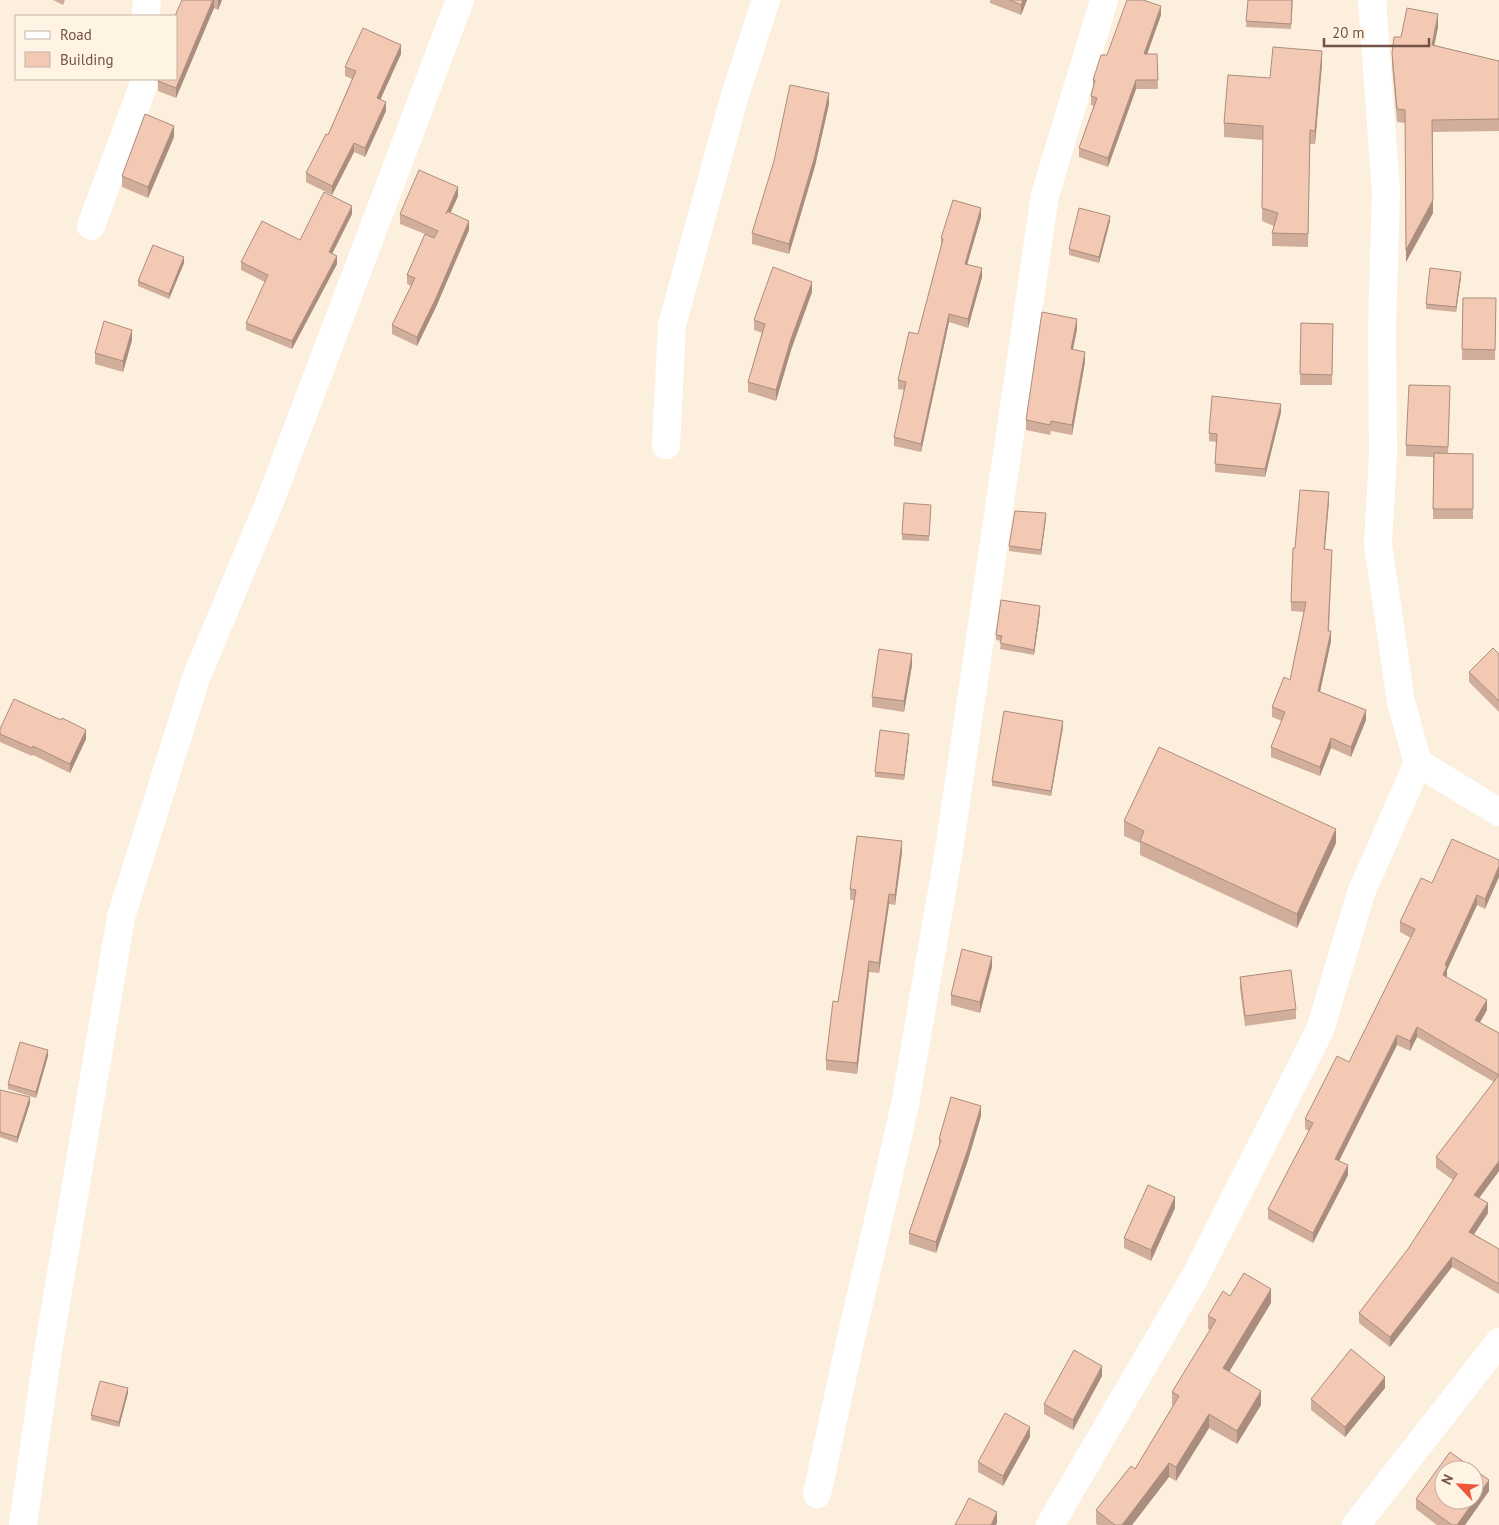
<svg xmlns="http://www.w3.org/2000/svg" width="1499" height="1525" viewBox="0 0 1499 1525" font-family="'PT Sans',sans-serif">
<style>
.lines{fill:none;stroke-linecap:round;stroke-linejoin:round}
.minor{stroke:#fff;stroke-width:28}
.wall{fill:#d1ad9b}
.shaded-wall{fill:#aa8d7e}
.building{fill:#f3c9b4;stroke:#aa8d7e;fill-rule:evenodd}
</style>
<rect width="100%" height="100%" fill="#fdefdd"/>
<g class="lines">
<!-- minor -->
<path class="minor" d="M146 16 147 0
M91 226 143 86V79
M666 445 672 325 735 95 766 0
M1418 763 1499 812
M817 1494 848 1351 905 1105 949 850 1045 195 1104 0
M23 1525 48 1351 121 917 196 678 270 501 460 0
M1050 1525 1195 1277 1320 1030 1361 893 1418 763 1401 702 1378 544 1383 454 1382 327 1386 192 1372 0
M1356 1525 1499 1342"/>
</g>
<!-- wall -->
<path class="wall" d="M53 0H65L63 5Z
M182 0H222L218 10 214 8 176 98 158 91V79Z
M990 0H1027L1021 15 990 3Z
M1248 0H1293L1291 29 1246 27Z
M1161 15 1147 54H1157L1158 89H1136L1108 167 1079 157V148L1094 106 1091 105V96L1093 87V80L1107 55Z
M1438 27 1434 45 1499 61V131L1433 132V213L1406 262 1405 123 1397 122 1392 65V53L1401 37Z
M401 54 380 100 386 111 365 157 354 152 332 195 306 182V173L328 135 352 79 345 76V67Z
M1322 64 1315 144H1310L1308 247 1272 246V233L1274 226 1262 221 1263 140 1224 137V123L1270 78Z
M829 104 815 166 789 254 752 244V233Z
M174 137 148 198 122 187V176Z
M458 196 450 213 469 230 436 307 417 346 392 334V325L411 286 407 284V275L425 234 400 224V214Z
M352 214 332 254 337 264 292 349 246 330V323L265 282 241 270V262L300 240Z
M981 217 967 264 982 277 968 328 949 322 921 452 894 446V437L904 390 898 389V380L918 334 941 247V238Z
M1110 221 1099 263 1069 255V249Z
M184 263 169 299 138 286V281Z
M1461 277 1456 312 1426 309V304Z
M812 292 791 350 776 401 748 392V382L762 333 754 330V320Z
M1463 298H1496L1495 360H1462Z
M1301 323 1333 324 1332 385H1300Z
M1077 329 1073 349 1085 362 1072 435 1051 431 1050 435 1026 430V420Z
M132 340 123 372 95 364V353Z
M1450 397 1448 454H1473V519H1433V457L1406 456V445Z
M1281 412 1265 477 1215 472 1216 442 1209 441V433Z
M1329 502 1324 549 1332 560 1329 631 1331 641 1320 692 1366 720 1351 757 1331 748 1320 776 1271 757V747L1282 721 1272 717V707L1290 680 1304 612 1291 611V602L1295 548Z
M931 510 929 541 902 540V534Z
M1046 518 1041 555 1009 551V546Z
M1040 612 1034 655 1000 649 1001 641 996 640V635Z
M1499 654V712L1469 682V672Z
M912 665 904 712 872 707V697Z
M1063 727 1051 796 992 786V781Z
M0 729 86 739 70 773 33 755 32 756 0 742Z
M909 739 904 780 875 777V772Z
M1124 821 1336 843 1297 928 1140 855V843L1124 836Z
M902 852 895 905 889 904 879 973 869 972 857 1074 826 1070V1060L838 1002 854 900H850V889Z
M1499 860 1485 909 1477 905 1447 970V977L1487 1010 1480 1023 1499 1033V1171L1479 1198 1488 1213 1474 1234 1499 1249V1294L1452 1267 1390 1347 1359 1323V1313L1408 1249 1453 1180 1436 1168V1157L1494 1082 1417 1037 1410 1051 1397 1045 1339 1161 1348 1175 1313 1243 1268 1219V1209L1309 1131 1305 1129V1119L1349 1062 1411 938 1400 932V922L1432 883Z
M992 967 980 1013 951 1005V995Z
M1240 977 1296 1009V1019L1245 1026 1240 988Z
M48 1056 36 1098 8 1089V1084Z
M0 1090 30 1103 17 1143 0 1137Z
M981 1116 968 1160 936 1253 909 1244V1233L939 1147V1139Z
M1175 1208 1151 1261 1124 1248V1238Z
M1230 1296 1271 1303 1229 1372 1261 1405 1237 1444 1209 1428 1176 1481 1169 1477 1132 1525H1098L1096 1524V1510L1135 1469 1173 1406 1172 1405V1392L1210 1330 1208 1329V1316Z
M1102 1376 1073 1430 1044 1414V1404Z
M1385 1388 1345 1437 1311 1410V1399Z
M128 1393 119 1427 91 1420V1415Z
M1030 1437 1003 1486 978 1472V1462Z
M1489 1491 1465 1525H1437L1416 1509V1499Z"/>
<!-- shaded-wall -->
<path class="shaded-wall" d="M213 0H214V8L176 98V88Z
M218 0H222L218 10Z
M1023 0H1027L1021 15V5Z
M1161 6V15L1144 63V54Z
M1438 14V27L1432 57V45Z
M401 45V54L377 107V98Z
M1322 51V64L1315 144V131Z
M1136 80V89L1108 167V158Z
M829 93V104L815 166 789 254V244Z
M386 102V111L365 157V148Z
M174 126V137L148 198V187Z
M354 143V152L332 195V186Z
M458 187V196L446 223V214Z
M1433 200V213L1406 262V250Z
M352 206V214L329 260V252Z
M981 208V217L965 272V264Z
M1110 216V221L1099 263V257Z
M469 221V230L436 307 417 346V337Z
M337 256V264L292 349V341Z
M184 257V263L169 299V294Z
M982 268V277L968 328V319Z
M1461 272V277L1456 312V307Z
M812 282V292L791 350 776 401V390L791 339Z
M949 314V322L921 452V444Z
M1077 319V329L1071 359V349Z
M132 330V340L123 372V361Z
M1085 352V362L1072 435V425Z
M1281 404V412L1265 477V469Z
M1329 492V502L1324 559V549Z
M1046 513V518L1041 555V550Z
M1040 606V612L1034 655V650Z
M1331 631V641L1318 701V691Z
M912 654V665L904 712V701Z
M1366 710V720L1351 757V747Z
M1063 721V727L1051 796V791Z
M86 730V739L70 773V764Z
M909 734V739L904 780V775Z
M1331 738V748L1320 776V767Z
M1336 829V843L1297 928V914Z
M902 841V852L895 905V895Z
M1499 866V877L1485 909V899Z
M889 894V904L879 973V963Z
M1477 895V905L1447 970V977L1443 985V975L1445 965Z
M992 957V967L980 1013V1002Z
M869 961V972L857 1074V1063Z
M1487 1000V1010L1475 1030V1020Z
M1417 1027V1037L1410 1051V1041Z
M1397 1035V1045L1335 1169V1159Z
M48 1050V1056L36 1098V1092Z
M30 1097V1103L17 1143V1137Z
M981 1106V1116L968 1160 936 1253V1242Z
M1499 1161V1171L1474 1205V1195Z
M1348 1165V1175L1313 1243V1233Z
M1175 1197V1208L1151 1261V1250Z
M1488 1203V1213L1469 1242V1232Z
M1452 1257V1267L1390 1347V1337Z
M1271 1289V1303L1223 1382V1368Z
M1102 1366V1376L1073 1430V1420Z
M1385 1377V1388L1345 1437V1427Z
M128 1388V1393L119 1427V1422Z
M1261 1391V1405L1237 1444V1431Z
M1209 1414V1428L1176 1481V1467Z
M1030 1427V1437L1003 1486V1476Z
M1169 1463V1477L1132 1525H1122Z
M1489 1480V1491L1465 1525H1457Z
M997 1512V1523L996 1525H991Z"/>
<!-- building -->
<path class="building" d="M182 0H213L176 88 158 81V79H176V16H175Z
M1010 0H1023L1021 5Z
M1127 0H1143L1161 6 1144 54H1157L1158 80H1136L1108 158 1079 148 1097 98 1091 96 1095 80H1093L1101 55H1107Z
M1248 0H1292L1291 24 1246 21Z
M1407 8 1438 14 1432 45 1499 61V119L1432 120 1433 200 1406 250 1405 110 1397 109 1392 53 1394 37H1401Z
M363 28 401 45 377 98 386 102 365 148 354 143 332 186 306 173 326 134 328 135 356 71 345 67Z
M1273 47 1322 51 1315 131 1310 130 1308 234 1272 233 1278 213 1262 208 1263 126 1224 123 1228 75 1270 78Z
M790 85 829 93 815 156 789 244 752 233 774 161Z
M145 114 174 126 148 187 122 176Z
M419 170 458 187 446 214 447 211 469 221 436 298 417 337 392 325 415 278 407 275 425 234 434 238 438 231 400 214Z
M324 192 352 206 329 252 337 256 292 341 246 323 268 275 241 262 262 221 300 240Z
M953 200 981 208 965 264 982 268 968 319 949 314 921 444 894 437 906 382 898 380 909 332 918 334 943 239 941 238Z
M1079 208 1110 216 1099 257 1069 249Z
M153 245 184 257 169 294 138 281Z
M773 267 812 282 791 339 776 390 748 382 765 324 754 320Z
M1430 268 1461 272 1456 307 1426 304Z
M1463 298H1496L1495 350 1462 349Z
M1042 312 1077 319 1071 349 1085 352 1072 425 1051 421 1050 425 1026 420Z
M104 321 132 330 123 361 95 353Z
M1301 323 1333 324 1332 375 1300 374Z
M1409 385 1450 386 1448 447 1406 445Z
M1212 396 1281 404 1265 469 1215 464 1217 434 1209 433Z
M1434 453 1473 454V509H1433Z
M1300 490 1329 492 1324 549 1332 550 1328 631H1331L1318 691 1366 710 1351 747 1331 738 1320 767 1271 747 1285 712 1272 707 1284 677 1290 680 1306 602H1291L1293 548H1295Z
M904 503 931 505 929 536 902 534Z
M1015 511 1046 513 1041 550 1009 546Z
M1001 600 1040 606 1034 650 1000 643 1002 636 996 635Z
M1493 648 1499 654V701L1469 672Z
M879 649 912 654 904 701 872 697Z
M14 699 61 720 62 718 86 730 70 764 33 746 32 748 0 734V729Z
M1004 711 1063 721 1051 791 992 781Z
M880 730 909 734 904 775 875 772Z
M1159 747 1336 829 1297 914 1140 841 1144 831 1124 821Z
M857 836 902 841 895 895 889 894 879 963 869 961 857 1063 826 1060 833 1001 838 1002 856 890 850 889Z
M1452 839 1499 860V866L1485 899 1477 895 1445 965 1447 966 1443 975 1487 1000 1475 1020 1499 1033V1075L1417 1027 1410 1041 1397 1035 1335 1159 1348 1165 1313 1233 1268 1209 1313 1123 1305 1119 1337 1056 1349 1062 1415 929 1400 922 1421 878 1432 883Z
M962 949 992 957 980 1002 951 995Z
M1291 970 1296 1009 1245 1016 1240 977Z
M20 1042 48 1050 36 1092 8 1084Z
M1499 1075V1161L1474 1195 1488 1203 1469 1232 1499 1249V1284L1452 1257 1390 1337 1359 1313 1408 1249 1457 1174 1436 1157Z
M0 1090 30 1097 17 1137 0 1132Z
M951 1097 981 1106 968 1149 936 1242 909 1233 941 1140 939 1139Z
M1148 1185 1175 1197 1151 1250 1124 1238Z
M1244 1273 1271 1289 1223 1368 1261 1391 1237 1431 1209 1414 1176 1467 1169 1463 1122 1525H1115L1096 1510 1131 1466 1135 1469 1179 1396 1172 1392 1216 1320 1208 1316 1223 1291 1230 1296Z
M1351 1349 1385 1377 1345 1427 1311 1399Z
M1074 1350 1102 1366 1073 1420 1044 1404Z
M100 1381 128 1388 119 1422 91 1415Z
M1005 1413 1030 1427 1003 1476 978 1462Z
M1450 1452 1489 1480 1457 1525H1452L1416 1499ZM1444 1470H1474V1500H1444Z
M969 1498 997 1512 991 1525H955Z"/>
<!-- legend -->
<rect x="15" y="15" width="162" height="65" fill="#fff3e4" stroke="#c7b3a4"/>
<rect x="25" y="31" width="25" height="8" fill="#ffffff" stroke="#c7b3a4"/>
<text x="60" y="40" font-size="15" fill="#735345">Road</text>
<rect x="25" y="52" width="25" height="15" fill="#f3c9b4" stroke="#c7b3a4"/>
<text x="60" y="65" font-size="15" fill="#735345">Building</text>
<!-- north arrow -->
<g transform="translate(1459 1485) rotate(295)"><circle r="24" fill="#fff3e4" stroke="#c7b3a4"/>
<path d="M0-4L9 19L0 12L-9 19Z" fill="#ed583c"/>
<text y="-8" font-size="14" font-weight="bold" text-anchor="middle" fill="#735345">N</text>
</g>
<!-- scale -->
<path d="M1324 38v8h105v-8" fill="none" stroke="#735345" stroke-width="2.5"/>
<text x="1332" y="38" font-size="15" fill="#735345" stroke="#fff3e4" stroke-width="4" paint-order="stroke">20 m</text>
</svg>
